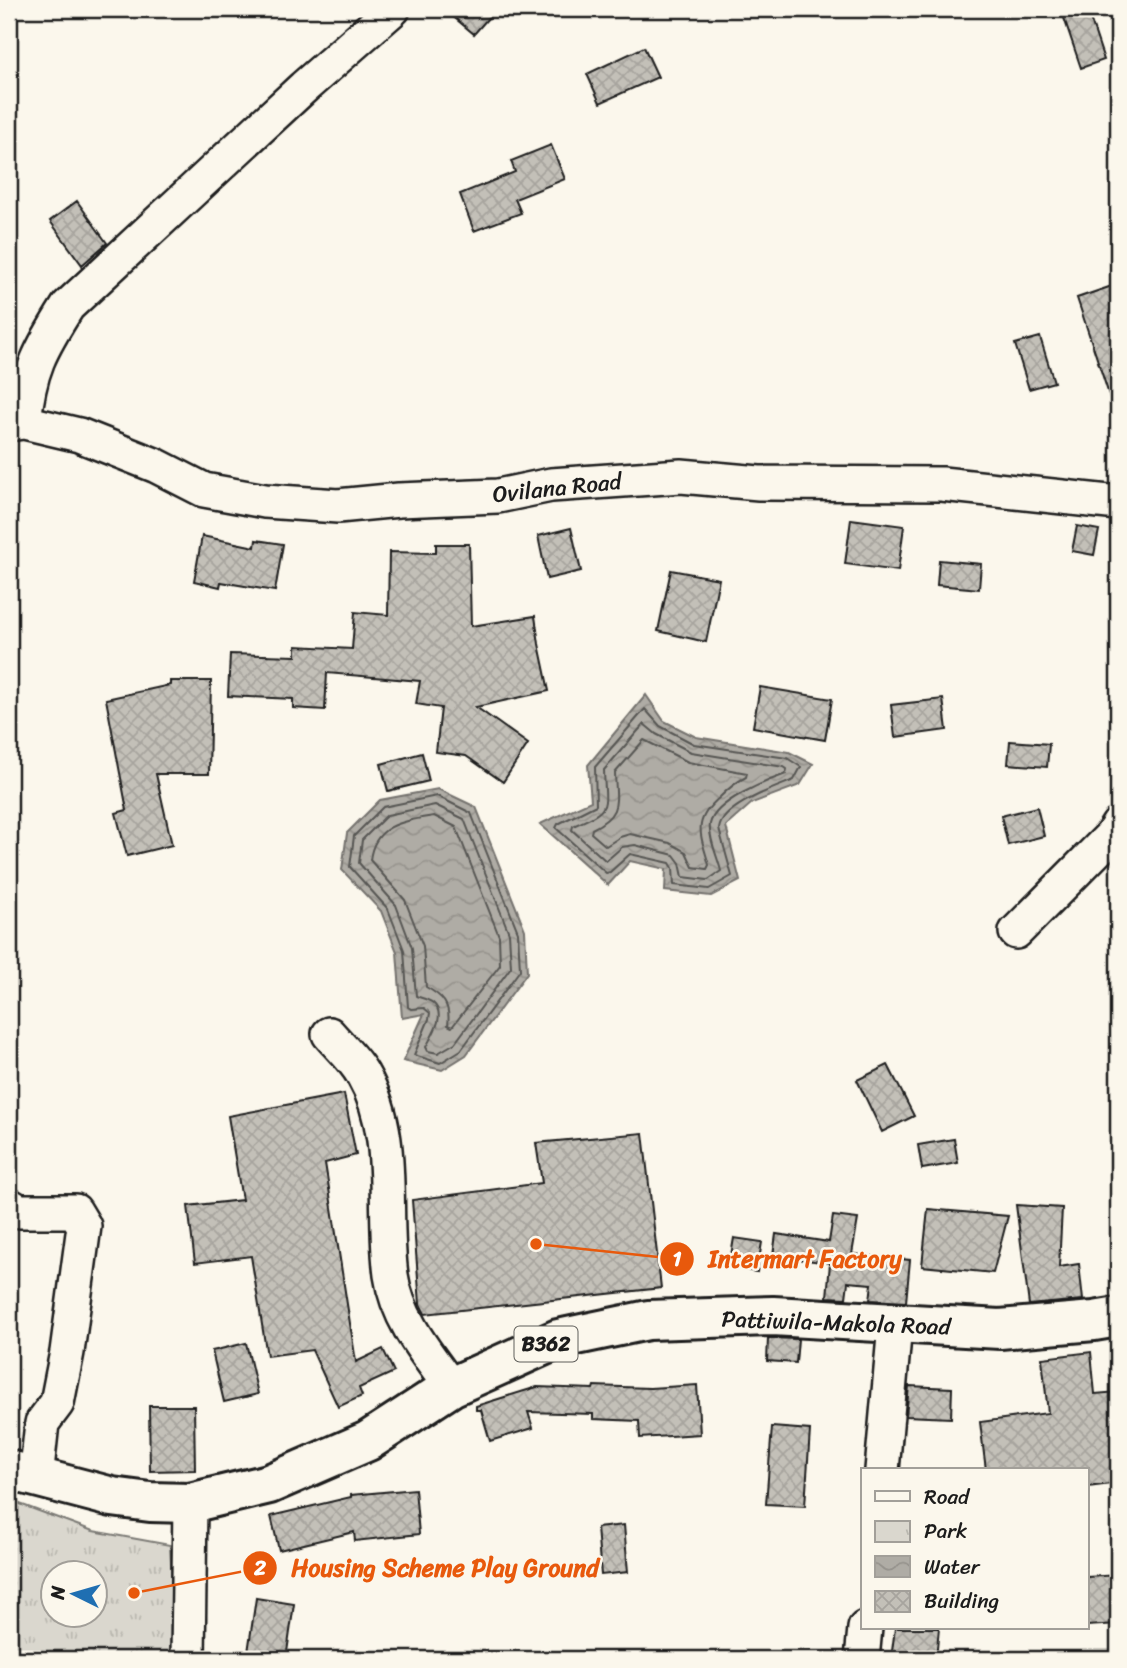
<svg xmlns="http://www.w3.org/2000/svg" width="1127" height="1668" viewBox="0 0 1127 1668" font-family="Sriracha,sans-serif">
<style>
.park{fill:url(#park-tufts);stroke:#7b7a75;stroke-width:2;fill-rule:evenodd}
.water{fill:url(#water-waves);stroke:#74726e;stroke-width:2}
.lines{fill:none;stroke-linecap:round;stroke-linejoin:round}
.shore{stroke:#575653;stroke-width:2}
.building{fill:url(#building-cross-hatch);stroke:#1c1c1c;stroke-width:2}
.minor-casing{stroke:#1c1c1c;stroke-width:38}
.major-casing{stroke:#1c1c1c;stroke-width:44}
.minor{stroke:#fbf7ec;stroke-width:33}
.major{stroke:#fbf7ec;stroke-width:38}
.labels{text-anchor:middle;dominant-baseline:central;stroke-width:5;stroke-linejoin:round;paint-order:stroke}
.shield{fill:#fbf7ec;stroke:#5f5e5a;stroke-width:2}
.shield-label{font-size:21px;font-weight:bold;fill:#1c1c1c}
.street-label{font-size:23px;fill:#1c1c1c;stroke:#fbf7ec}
.leader{fill:none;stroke:#e8590c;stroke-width:2.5}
.callout-dot{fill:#e8590c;stroke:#fbf7ec;stroke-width:2.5}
.mark-label{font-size:21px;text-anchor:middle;font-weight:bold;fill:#fff}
.callout-label{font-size:24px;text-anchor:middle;font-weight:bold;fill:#e8590c;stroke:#fbf7ec;stroke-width:5;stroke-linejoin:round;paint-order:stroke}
</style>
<defs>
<pattern id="park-tufts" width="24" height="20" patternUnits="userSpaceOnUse" patternTransform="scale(1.75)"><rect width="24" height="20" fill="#dad7ce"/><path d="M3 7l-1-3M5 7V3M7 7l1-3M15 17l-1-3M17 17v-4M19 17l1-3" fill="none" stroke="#bab8b0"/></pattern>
<pattern id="water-waves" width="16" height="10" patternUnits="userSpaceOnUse" patternTransform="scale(1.75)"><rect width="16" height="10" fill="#afaca5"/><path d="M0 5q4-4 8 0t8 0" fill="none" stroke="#96938d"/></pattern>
<pattern id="building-cross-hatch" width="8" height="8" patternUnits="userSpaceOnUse" patternTransform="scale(1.75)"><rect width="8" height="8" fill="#c3c0b8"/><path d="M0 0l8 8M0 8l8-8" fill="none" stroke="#a7a49e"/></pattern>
</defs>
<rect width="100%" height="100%" fill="#fbf7ec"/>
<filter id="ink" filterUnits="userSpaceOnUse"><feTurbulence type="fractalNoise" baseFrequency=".0143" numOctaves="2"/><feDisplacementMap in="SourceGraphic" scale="14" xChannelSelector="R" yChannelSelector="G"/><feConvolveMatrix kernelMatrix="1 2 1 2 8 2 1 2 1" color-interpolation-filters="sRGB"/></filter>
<g filter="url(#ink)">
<!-- park -->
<path class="park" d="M9 1500 93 1531 170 1545 176 1659H9ZM52 1574H94V1616H52Z"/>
<!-- water -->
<path class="water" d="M646 695 664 721 696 737 789 752 813 764 800 785 752 803 726 826 740 881 711 896 665 891 666 869 630 861 608 885 540 824 591 801 588 765Z
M438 789 476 807 525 930 527 973 466 1055 442 1070 403 1061 424 1014 402 1018 397 952 381 911 342 870 347 833 380 800Z"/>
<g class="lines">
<!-- shore -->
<path class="shore" d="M645 709 660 726 694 744 787 758 801 767 794 780C775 788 722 805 719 829L732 876 709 889 674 885 673 868 670 863 630 854 610 872 606 873 556 828 558 824 596 805 595 767Z
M644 724 656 734 691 752 784 767 787 769 786 774C766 781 715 801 710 824 708 837 718 858 721 871L708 880 683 877 680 863 674 855 635 845 622 847 606 861 572 830 573 826C613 808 605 810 604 770Z
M644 740 688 762 747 773 746 777C736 782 728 789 720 797 692 821 700 833 709 865L707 869 693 867 686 852 670 843 630 834 620 837 606 846 591 833 592 829C622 814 616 803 615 773Z
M437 796 471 813 518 932 520 970 461 1050 440 1063 414 1055 429 1019 430 1013 424 1008 411 1009 408 1007 404 950 388 909 350 867 354 836 383 807Z
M435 805 464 819 509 933 511 967 455 1043 438 1053 428 1051 426 1047C432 1035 447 1015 433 1003 428 999 421 998 416 996L412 948 396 905 359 863 362 840 387 815Z
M434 816 456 827 499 936 500 965 452 1027 448 1025C451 1004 442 996 426 987L423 946 405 900 370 860C374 824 404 821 434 816Z"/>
</g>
<!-- building -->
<path class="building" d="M444 9H496L474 34Z
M1061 9H1087L1104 60 1081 68Z
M644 47 658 77 600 103 587 74Z
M551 145 565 179 515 199 521 213 474 231 460 194 515 172 511 161Z
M77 201 107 243 82 265 50 221Z
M1118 284V409L1114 410 1077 298Z
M1040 337 1054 382 1029 389 1015 344Z
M851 519 904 526 898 571 845 564Z
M1077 526 1099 530 1094 555 1072 551Z
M571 528 581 571 547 579 538 536Z
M202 536 255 547 256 540 283 544 275 591 221 582 220 587 194 581Z
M436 544H469L471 626 535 616 539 644 549 691 476 707 528 744 503 782 466 756 436 752 441 708 416 704 420 681 327 673 325 710 293 708V699L228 696 230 654 296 656V646L352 649 355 612 388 615 389 552 436 553Z
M939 560 981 564 979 589 937 585Z
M671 570 719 579 706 642 658 631Z
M170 681H211L209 774H156L172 845 127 856 116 813 127 810 106 699 170 685Z
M760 687 832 699 825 740 753 727Z
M943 699 947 730 895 737 891 705Z
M1010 741 1049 744 1047 767 1008 764Z
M422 753 429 781 388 791 381 764Z
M1037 807 1044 836 1008 845 1001 816Z
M888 1065 914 1116 882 1132 857 1080Z
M344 1094 356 1155 325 1163 356 1362 383 1349 394 1372 359 1388 362 1396 338 1407 312 1350 267 1356 251 1256 195 1263 188 1206 242 1200 228 1116Z
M643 1133 661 1288 425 1314 420 1304 412 1200 542 1183 536 1143Z
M954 1139 958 1163 922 1169 918 1145Z
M1016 1205 1062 1208 1059 1267 1079 1264 1083 1300 1029 1305Z
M928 1209 1008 1216 993 1273 922 1266Z
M833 1216 858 1219 852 1254 910 1260 906 1302 870 1300 872 1284 848 1282 846 1298 827 1297 830 1263 773 1256 776 1234 829 1242Z
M734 1238 762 1242 757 1272 729 1267Z
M768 1338 798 1339 796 1363 767 1361Z
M246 1343 258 1394 224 1402 212 1351Z
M1091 1352 1095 1394 1118 1392V1483L1087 1487V1470H986L980 1422 1048 1413 1042 1358Z
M697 1385 700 1434 640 1438 639 1421 593 1419V1414L528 1412 533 1428 490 1441 481 1410H476V1406L537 1387 593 1389 594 1386 650 1388Z
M909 1386 952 1388 951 1418 906 1416Z
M149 1406H194L195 1470 150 1471Z
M772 1427 810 1430 805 1506 766 1504Z
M415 1489 419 1534 355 1541 354 1532 279 1550 271 1516 351 1497V1495Z
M624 1525 628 1572 601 1575 597 1528Z
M1118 1575V1624L1087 1626V1577Z
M256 1598 294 1604 286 1659H247Z
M895 1628H939L936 1659H891Z"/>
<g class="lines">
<defs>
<path id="minor" d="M24 422C29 370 40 350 68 306L304 87 393 9
M9 424 24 422 79 435 157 466 204 490 265 501 338 506 399 500 498 496 551 485 681 476 759 483 942 484 1118 503
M1016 932 1111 836 1118 825
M329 1034C340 1047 355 1060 363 1075 398 1135 382 1209 391 1275 397 1318 426 1353 451 1387
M9 1205 19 1211H75L84 1226 67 1352 57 1403 42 1423 36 1478
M882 1470 895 1325
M188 1659 190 1503
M862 1659 865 1628"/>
<path id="major" d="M9 1470 112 1497 150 1502 190 1503 269 1484 368 1441 451 1387 558 1339 648 1320 773 1316 1000 1329 1094 1321 1118 1317"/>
</defs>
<!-- minor casing -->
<use href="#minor" class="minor-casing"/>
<!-- major casing -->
<use href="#major" class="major-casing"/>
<!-- minor -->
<use href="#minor" class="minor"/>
<!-- major -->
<use href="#major" class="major"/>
</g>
</g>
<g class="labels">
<!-- shield labels -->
<rect class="shield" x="514.5" y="1326.5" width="63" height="35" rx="5"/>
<g class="shield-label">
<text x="546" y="1344">B362</text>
</g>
<!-- street labels -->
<g class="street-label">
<text transform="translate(557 488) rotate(-6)">Ovilana Road</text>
<text transform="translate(836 1323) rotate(2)">Pattiwila-Makola Road</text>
</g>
</g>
<!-- callouts -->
<path class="leader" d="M536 1244L677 1259M134 1593L260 1568"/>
<g class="callout-dot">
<circle cx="536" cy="1244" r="7"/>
<circle cx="134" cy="1593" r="7"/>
<circle cx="677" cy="1259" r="18"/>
<circle cx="260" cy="1568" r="18"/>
</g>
<g class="mark-label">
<text x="677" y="1266">1</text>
<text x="260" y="1575">2</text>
</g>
<g class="callout-label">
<text x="805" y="1267">Intermart Factory</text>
<text x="445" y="1576">Housing Scheme Play Ground</text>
</g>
<!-- margin -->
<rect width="1127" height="1668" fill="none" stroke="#fbf7ec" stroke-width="35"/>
<rect x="18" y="18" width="1092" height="1633" fill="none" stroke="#1c1c1c" stroke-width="2.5" filter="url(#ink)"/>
<!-- legend -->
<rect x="861" y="1468" width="228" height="161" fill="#fbf7ec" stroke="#a29f99" stroke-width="2"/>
<rect x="875" y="1491" width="35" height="10" fill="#fbf7ec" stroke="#a29f99" stroke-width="2"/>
<text x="924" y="1504" font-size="21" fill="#1c1c1c">Road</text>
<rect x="875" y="1521" width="35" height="21" fill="url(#park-tufts)" stroke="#a29f99" stroke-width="2"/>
<text x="924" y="1538" font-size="21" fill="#1c1c1c">Park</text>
<rect x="875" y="1556" width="35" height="21" fill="url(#water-waves)" stroke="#a29f99" stroke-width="2"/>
<text x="924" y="1574" font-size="21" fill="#1c1c1c">Water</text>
<rect x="875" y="1591" width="35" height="21" fill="url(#building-cross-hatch)" stroke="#a29f99" stroke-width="2"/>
<text x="924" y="1608" font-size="21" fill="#1c1c1c">Building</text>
<!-- north arrow -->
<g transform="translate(74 1594) rotate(275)"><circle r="33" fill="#fbf7ec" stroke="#a29f99" stroke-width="2"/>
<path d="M0-5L12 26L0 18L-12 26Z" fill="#1f6fb2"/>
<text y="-10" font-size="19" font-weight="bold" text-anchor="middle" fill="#1c1c1c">N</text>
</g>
</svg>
